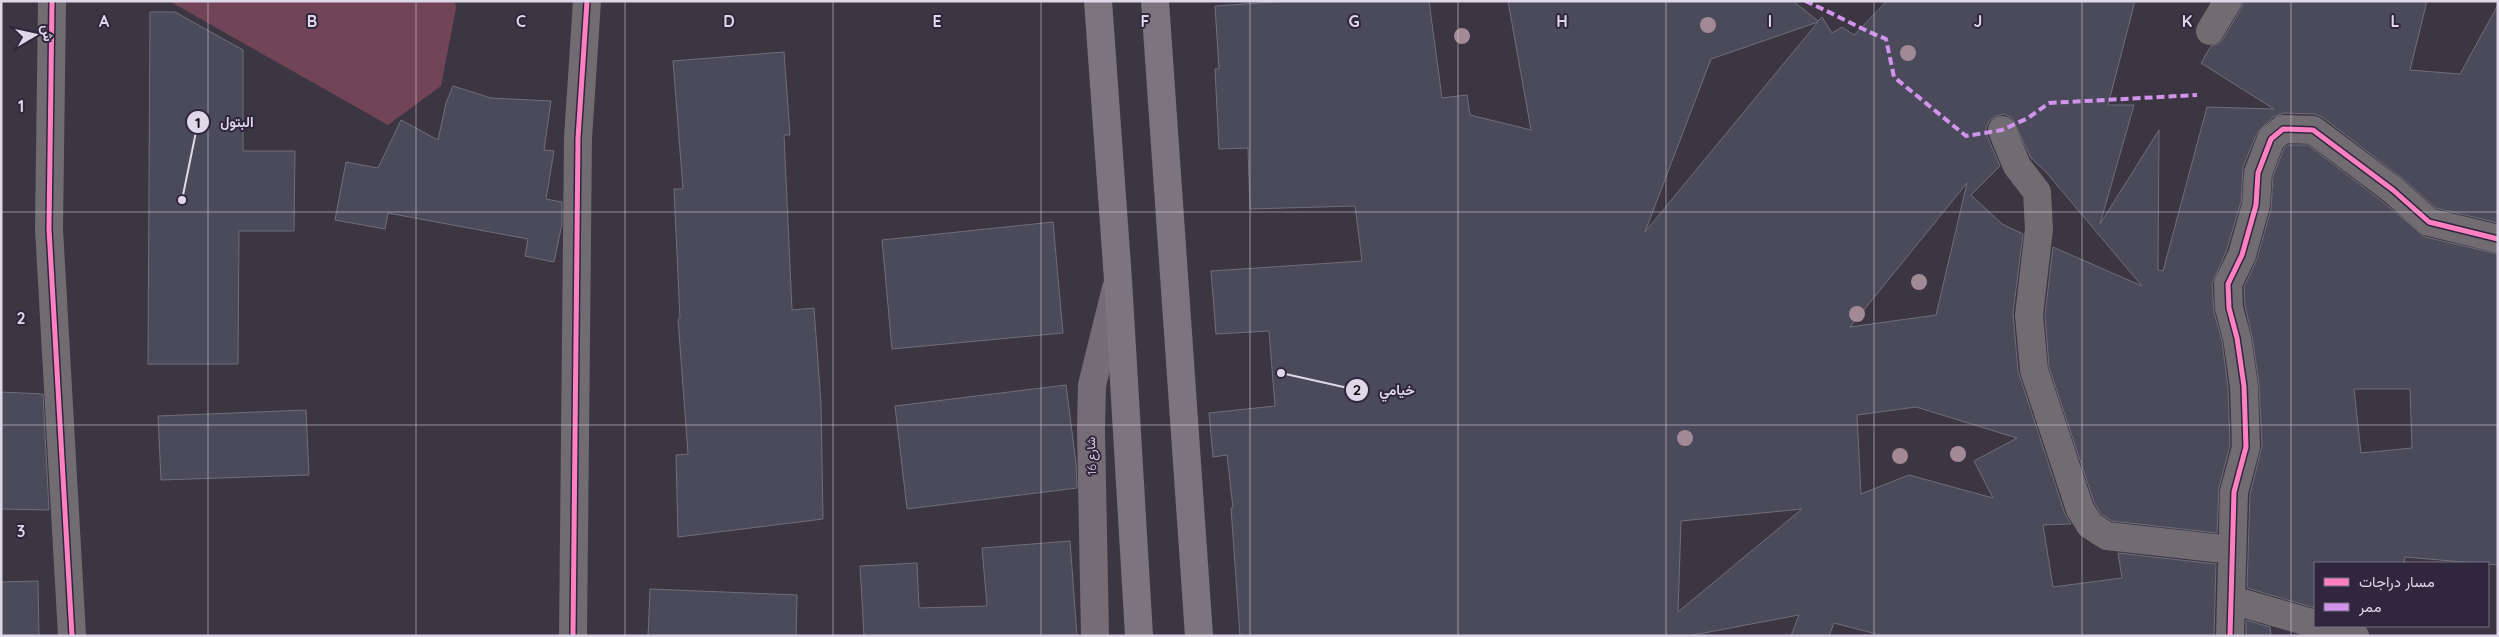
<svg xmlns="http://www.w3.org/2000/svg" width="2499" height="637" viewBox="0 0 2499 637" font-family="Quicksand,Vazirmatn,sans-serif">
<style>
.green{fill:#714457}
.building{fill:#4b4a5a;stroke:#6f6e79;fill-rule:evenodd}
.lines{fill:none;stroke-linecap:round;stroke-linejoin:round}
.street{stroke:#716b72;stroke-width:28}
.secondary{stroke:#756c76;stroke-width:28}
.primary{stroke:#7c747e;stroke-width:28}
.quiet{stroke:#d193ec;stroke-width:4;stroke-dasharray:8 4;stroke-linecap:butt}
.cycleway-casing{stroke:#30263e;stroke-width:8}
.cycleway{stroke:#ff80c0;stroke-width:5}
.tree{fill:#a18a96}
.grid{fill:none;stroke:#ded8e8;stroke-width:1;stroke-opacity:0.55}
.labels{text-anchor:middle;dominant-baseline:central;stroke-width:4;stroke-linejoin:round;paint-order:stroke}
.street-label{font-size:12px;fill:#ded8e8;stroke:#30263e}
.grid-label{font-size:16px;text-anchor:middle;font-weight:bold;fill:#ded8e8;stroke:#30263e;stroke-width:4;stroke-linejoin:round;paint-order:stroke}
.leader{fill:none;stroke:#ded8e8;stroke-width:2}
.callout-dot{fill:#ded8e8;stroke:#30263e;stroke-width:2}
.mark-label{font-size:15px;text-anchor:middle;font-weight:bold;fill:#111}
.callout-label{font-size:14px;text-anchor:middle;font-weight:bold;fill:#ded8e8;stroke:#30263e;stroke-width:4;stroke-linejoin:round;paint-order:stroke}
</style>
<rect width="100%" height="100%" fill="#3b3642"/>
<!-- green -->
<path class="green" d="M169 1H455L456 8 441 86 388 125Z"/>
<!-- building -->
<path class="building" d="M1289 1H1429L1442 98 1467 95 1470 115 1531 130 1508 1H1793L1818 21 1822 17 1832 33 1842 27 1854 35 1887 1H2135L2108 105H2134L2100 224 2159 130 2158 270 2163 271 2207 107 2274 109 2201 63 2211 46 2218 44 2223 39 2241 9 2244 1H2427L2410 70 2460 74 2498 5V223L2436 208 2402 178 2322 117 2314 114 2284 113 2273 117 2257 133 2243 167 2241 202 2227 249 2212 284 2214 312 2222 341 2228 387 2230 445 2219 488 2217 533 2112 521 2101 514 2094 502 2049 367 2045 315 2053 247 2142 286 2046 172 2031 158 2012 118 2004 114 1996 116 1989 121 1986 128 1987 136 2000 166 1971 195 2002 224 2023 234 2013 313 2018 371 2065 514 2071 524 2043 525 2053 587 2122 578 2118 553 2216 564 2214 636H1884L1834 623 1829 636H1791L1799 615 1688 636H1240L1231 508H1233L1227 455 1213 457 1209 413 1275 406 1269 331 1216 334 1211 271 1362 261 1355 206 1250 209 1248 148 1219 149 1215 69H1219L1215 6ZM1818 22 1645 232 1711 59ZM1967 183 1936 315 1850 327ZM1916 407 2017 438 1974 461 1993 498 1909 475 1861 494 1857 415ZM1802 509 1678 612 1681 521Z
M150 12H175L243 50V151H295L294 231H239L238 364H148Z
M784 52 790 135H784L792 310 814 308 821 403 823 519 678 537 676 455 688 454 678 319 680 318 674 189H683L673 61Z
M453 86 491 98 551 101 544 150 554 151 546 199 562 202V224L554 262 525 256 528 239 388 213 385 229 335 220 346 162 378 168 401 120 438 140 446 103Z
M2288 145H2308L2383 202 2425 237 2498 254V565L2405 557 2404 563H2315V608L2247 588 2250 494 2262 446 2259 384 2252 336 2245 306 2244 287 2257 259 2271 209 2273 176 2284 148ZM2354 389H2410L2412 448 2361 453Z
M1053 222 1063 333 892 349 882 240Z
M1066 385 1076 463 1077 488 907 509 895 406Z
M1 392 43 394 49 510 1 509Z
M306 410 309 475 161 480 158 416Z
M1070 541 1077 636H864L860 566 917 563 919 608 987 606 982 548Z
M38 581 39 636H1V582Z
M650 589 797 595 796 636H648Z
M2246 620 2270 627 2271 636H2246Z"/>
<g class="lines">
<!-- street -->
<path class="street" d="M52 1 49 229 72 636
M2210 31 2228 1
M2002 130 2017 166 2037 192 2039 229 2029 315 2034 370 2080 509 2090 525 2107 536 2232 550
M2232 600 2315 624
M2322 626 2355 636
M573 636 578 138 587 1
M2230 636 2234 492 2246 447 2244 386 2237 338 2229 308 2228 284 2242 255 2256 205 2258 173 2271 139 2283 129 2313 130 2393 190 2429 222 2498 239"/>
<!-- secondary -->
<path class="secondary" d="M1095 636 1091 429 1092 385 1116 288"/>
<!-- primary -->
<path class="primary" d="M1098 1 1118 280 1139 636
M1155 1 1199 636"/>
<!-- quiet -->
<path class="quiet" d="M1805 1C1833 13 1858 28 1886 39L1894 77 1966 136 2002 130 2028 118 2049 103 2197 95"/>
<defs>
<path id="cycleway" d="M52 1 49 229 72 636
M573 636 578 138 587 1
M2230 636 2234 492 2246 447 2244 386 2237 338 2229 308 2228 284 2242 255 2256 205 2258 173 2271 139 2283 129 2313 130 2393 190 2429 222 2498 239"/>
</defs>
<!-- cycleway casing -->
<use href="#cycleway" class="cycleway-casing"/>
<!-- cycleway -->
<use href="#cycleway" class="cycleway"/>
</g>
<!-- trees -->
<g class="tree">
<circle cx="1708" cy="25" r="8"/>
<circle cx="1462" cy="36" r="8"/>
<circle cx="1908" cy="53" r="8"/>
<circle cx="1919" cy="282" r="8"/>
<circle cx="1857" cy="314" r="8"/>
<circle cx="1685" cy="438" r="8"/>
<circle cx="1958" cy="454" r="8"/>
<circle cx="1900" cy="456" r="8"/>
</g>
<!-- grid -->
<path class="grid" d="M208 1V636M416 1V636M625 1V636M833 1V636M1041 1V636M1250 1V636M1458 1V636M1666 1V636M1874 1V636M2082 1V636M2291 1V636M1 212H2498M1 425H2498"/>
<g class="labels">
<!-- street labels -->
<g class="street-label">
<text transform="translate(1091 456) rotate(-92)">شارع 16</text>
</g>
</g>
<g class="grid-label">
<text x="104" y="27">A</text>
<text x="312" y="27">B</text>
<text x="521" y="27">C</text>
<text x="729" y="27">D</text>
<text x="937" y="27">E</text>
<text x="1145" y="27">F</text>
<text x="1354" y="27">G</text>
<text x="1562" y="27">H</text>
<text x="1770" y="27">I</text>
<text x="1978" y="27">J</text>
<text x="2187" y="27">K</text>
<text x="2395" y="27">L</text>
<text x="21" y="112">1</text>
<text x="21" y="324">2</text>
<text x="21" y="537">3</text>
</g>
<!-- callouts -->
<path class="leader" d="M182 200L198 122M1281 373L1357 390"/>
<g class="callout-dot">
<circle cx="182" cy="200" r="5"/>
<circle cx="1281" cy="373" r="5"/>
<circle cx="198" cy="122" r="12"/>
<circle cx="1357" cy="390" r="12"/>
</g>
<g class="mark-label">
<text x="198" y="128">1</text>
<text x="1357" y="395">2</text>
</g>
<g class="callout-label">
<text x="237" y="127">البتول</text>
<text x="1397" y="395">خيامي</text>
</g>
<!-- border -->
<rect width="2499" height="637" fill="none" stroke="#ded8e8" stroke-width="5"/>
<!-- legend -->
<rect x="2314" y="562" width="175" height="65" fill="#30263e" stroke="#766d82"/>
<rect x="2324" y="578" width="25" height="8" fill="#ff80c0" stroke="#766d82"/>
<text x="2359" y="587" font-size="15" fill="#ded8e8">مسار دراجات</text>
<rect x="2324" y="603" width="25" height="8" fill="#d193ec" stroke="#766d82"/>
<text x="2359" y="612" font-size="15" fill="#ded8e8">ممر</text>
<!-- north arrow -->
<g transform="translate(35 35) rotate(81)" stroke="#30263e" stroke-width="4" paint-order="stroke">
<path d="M0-4L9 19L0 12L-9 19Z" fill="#ded8e8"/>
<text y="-8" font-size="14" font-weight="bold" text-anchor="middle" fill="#ded8e8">ش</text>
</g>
</svg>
